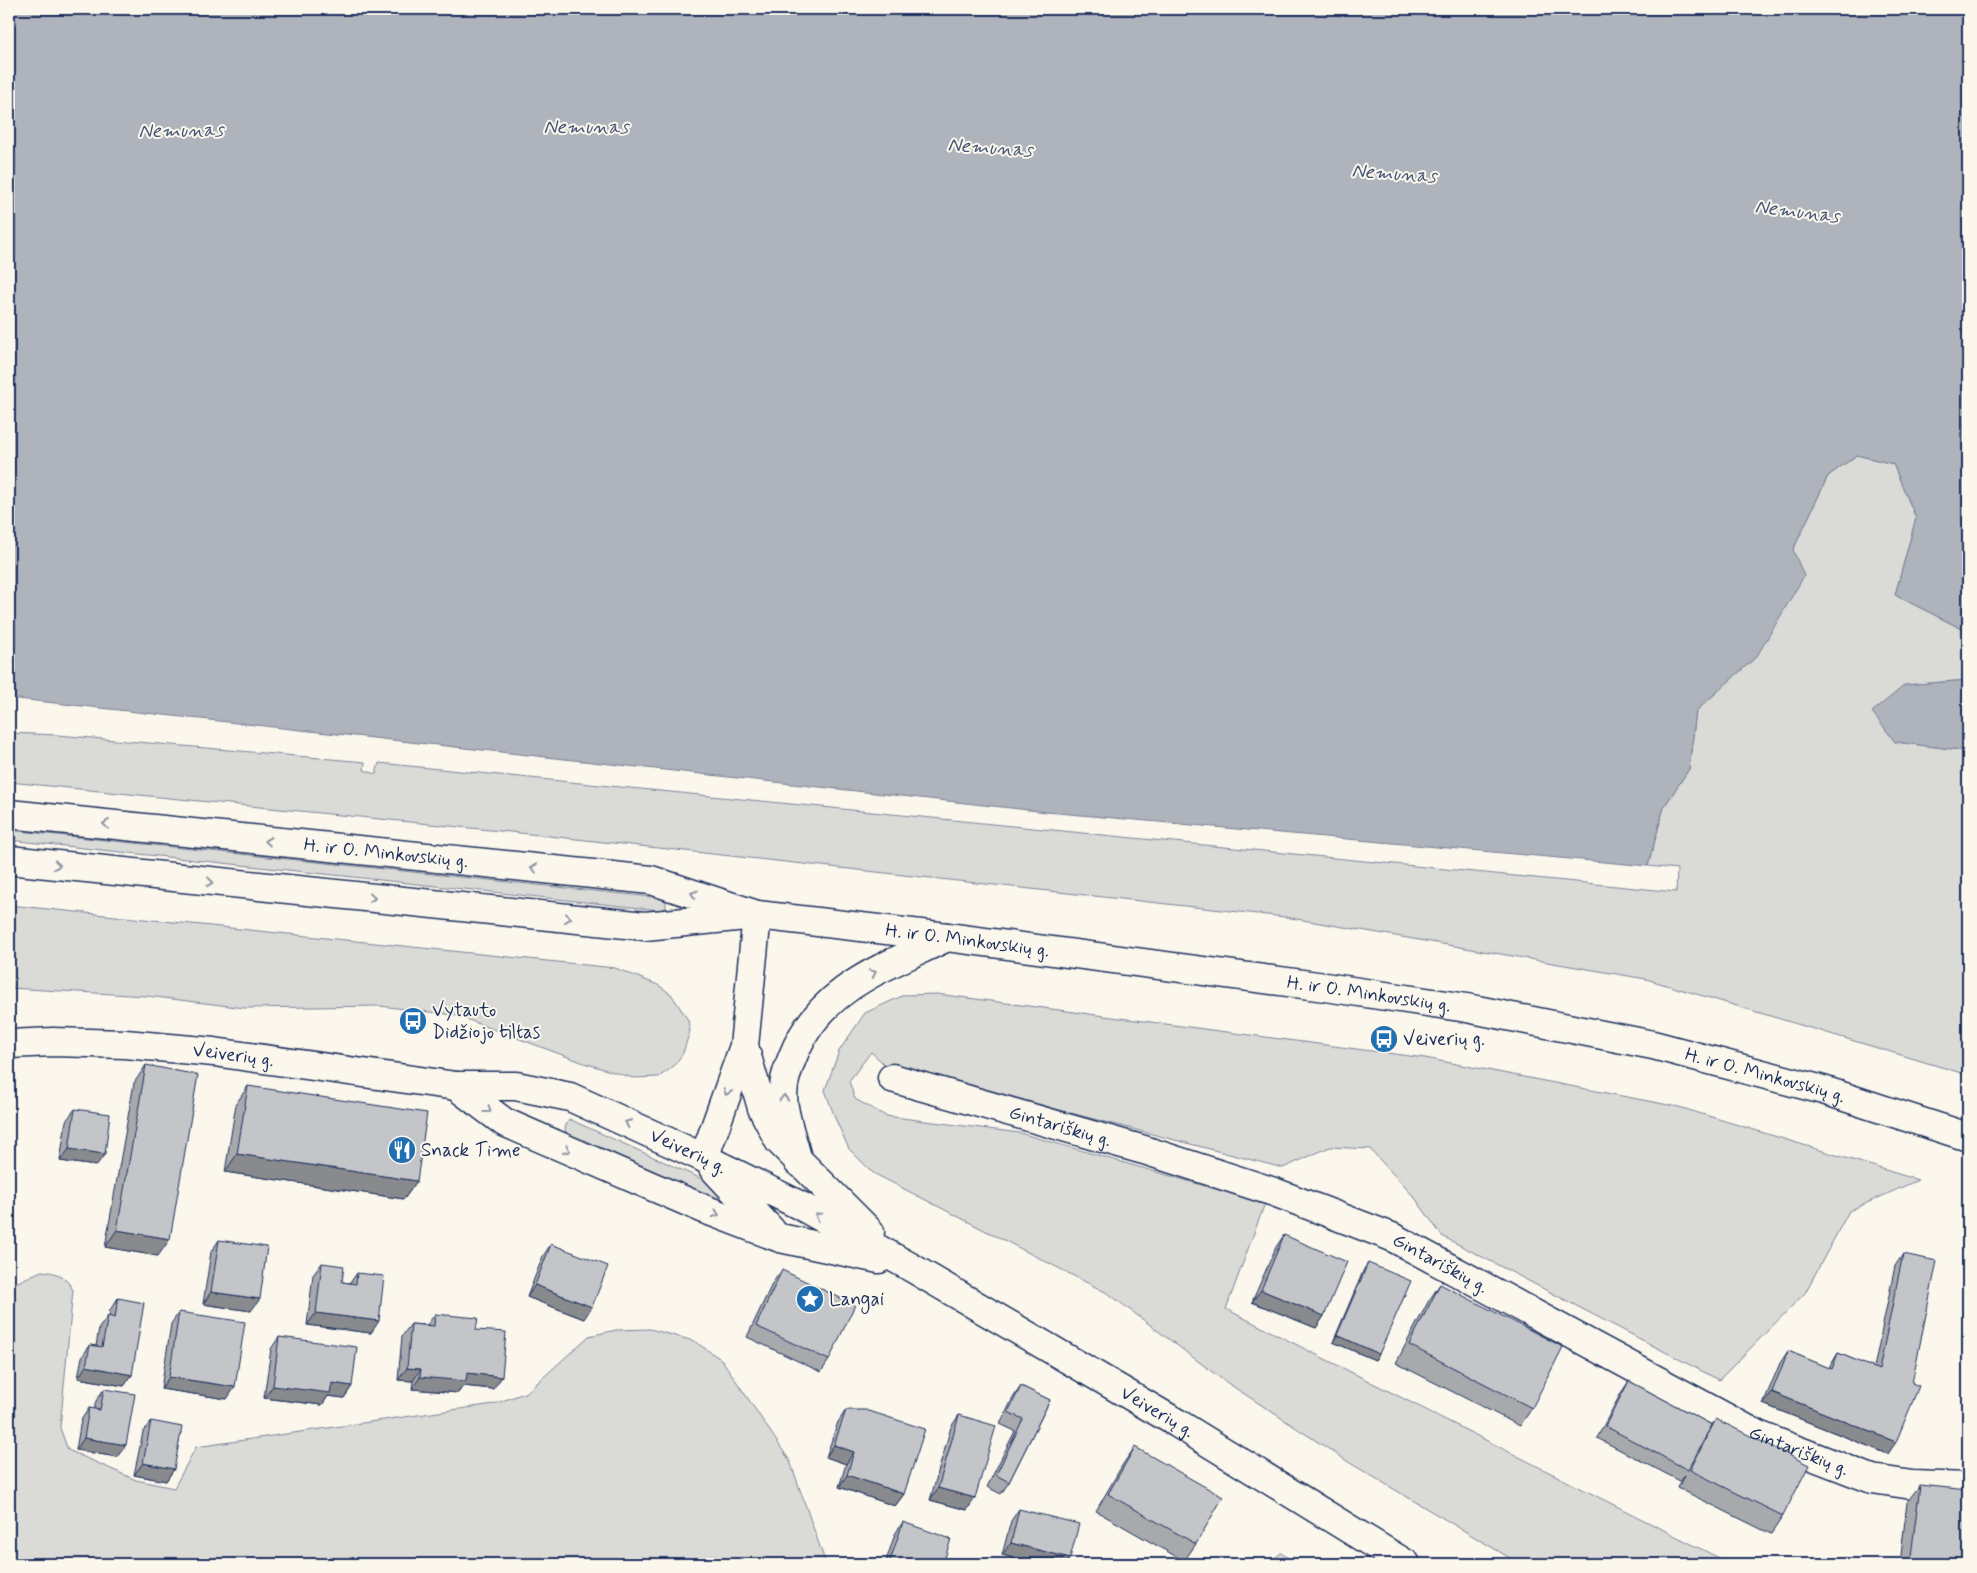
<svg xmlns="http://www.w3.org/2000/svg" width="1977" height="1573" viewBox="0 0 1977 1573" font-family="Mynerve,sans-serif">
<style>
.green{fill:#dadad7;stroke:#7a849a}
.water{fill:#afb3bb;stroke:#747e96}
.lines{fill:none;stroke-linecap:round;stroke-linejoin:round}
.street-casing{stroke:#1b2f5e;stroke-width:31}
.primary-casing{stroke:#1b2f5e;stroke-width:31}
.street{stroke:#fbf7ec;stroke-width:28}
.primary{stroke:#fbf7ec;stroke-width:28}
.wall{fill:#a8a9ad;stroke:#1b2f5e}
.shaded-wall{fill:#888a8d;stroke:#1b2f5e}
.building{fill:#c3c5c9;stroke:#1b2f5e}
.oneway{stroke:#8b93a5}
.labels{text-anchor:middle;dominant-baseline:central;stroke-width:4;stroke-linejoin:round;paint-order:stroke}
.street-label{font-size:19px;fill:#1b2f5e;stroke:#fbf7ec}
.poi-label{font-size:19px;fill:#1b2f5e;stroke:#fbf7ec;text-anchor:start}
.water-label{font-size:20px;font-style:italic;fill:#47577a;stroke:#fbf7ec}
</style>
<rect width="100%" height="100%" fill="#fbf7ec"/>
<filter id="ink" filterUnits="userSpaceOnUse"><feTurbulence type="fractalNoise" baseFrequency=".02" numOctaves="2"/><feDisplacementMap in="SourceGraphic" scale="10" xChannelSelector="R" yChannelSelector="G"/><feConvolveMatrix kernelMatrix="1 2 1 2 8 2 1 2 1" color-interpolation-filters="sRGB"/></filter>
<g filter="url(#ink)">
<!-- green -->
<path class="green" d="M1857 455 1893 464 1916 518 1895 595 1968 632V680L1905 685 1895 742 1968 751V1075L1646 979 1285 917 540 835 9 782V733L58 735 365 762 364 770 376 774 379 763 1676 892 1677 869 1648 866 1664 807 1689 769 1696 711 1757 656 1793 550 1828 476Z
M9 830 662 898 666 902V908L659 910 9 840Z
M9 905 615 968 658 985 671 994 688 1020 690 1031 683 1053 674 1066 659 1077 633 1078 584 1063 455 1015 380 1006 245 1008 147 996 9 988Z
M937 994 1425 1058 1679 1107 1918 1180 1849 1211 1805 1293 1719 1380 1442 1236 1415 1198 1370 1149 1330 1147 1283 1168 885 1065 871 1052 849 1081 855 1099 886 1116 1020 1133 1265 1203 1226 1309 1725 1561 1724 1564H1520L1350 1463 1223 1380 1109 1294 873 1173 849 1149 835 1118 825 1090 839 1051 865 1013 904 995Z
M569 1119 724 1189 728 1198 725 1203 566 1136 565 1128Z
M41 1271C57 1272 65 1276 73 1290L60 1428 68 1450 136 1480 174 1488 196 1447 494 1404 527 1392 589 1336 616 1330 650 1329 694 1341 722 1360 790 1461 826 1564H9V1286Z
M1281 1553 1297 1564H1267Z"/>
<!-- water -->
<path class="water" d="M9 9H1968V632L1895 595 1916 518 1893 464 1857 455 1828 476 1793 550 1804 576 1757 656 1696 711 1689 769 1664 807 1648 866 1047 812 9 698Z
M1968 680V751L1895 742 1872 712 1905 685Z"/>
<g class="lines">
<defs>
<g id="street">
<path id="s1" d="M892 1078 1144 1150 1274 1192 1392 1237 1758 1435 1872 1479 1912 1485 1968 1487"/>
</g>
<g id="primary">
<path id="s2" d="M9 814 651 880 757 915 947 937 1325 987 1467 1008 1653 1045 1823 1090 1968 1137"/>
<path d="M9 860 645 926 746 916"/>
<path id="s3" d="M9 1044 53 1042 125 1044 214 1052 456 1086H516L570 1097 704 1158 801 1206 907 1265 1177 1423 1406 1564"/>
<path d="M744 1046 762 1108 779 1141 870 1232"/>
<path d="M456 1086 504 1122 704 1209 780 1238 879 1259"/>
<path d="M704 1158 744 1046 757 915"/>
<path d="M798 1162C794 1144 787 1126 784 1107 781 1089 786 1073 793 1056 820 987 886 967 947 937"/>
<path d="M713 1168 771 1230"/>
</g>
</defs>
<!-- street casing -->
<use href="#street" class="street-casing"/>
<!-- primary casing -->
<use href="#primary" class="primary-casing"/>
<!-- street -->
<use href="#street" class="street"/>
<!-- primary -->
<use href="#primary" class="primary"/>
</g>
<!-- wall -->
<path class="wall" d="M146 1065 158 1256 105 1247 134 1083Z
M248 1086 417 1181 404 1199 225 1172 236 1104Z
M75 1109 96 1166 60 1161 66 1121Z
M1284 1235 1324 1316 1316 1328 1252 1302 1276 1247Z
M219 1240 251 1311 203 1304 211 1252Z
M551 1244 584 1319 527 1297 543 1256Z
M1903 1254 1888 1454 1763 1404 1780 1363 1788 1351 1829 1368 1838 1353 1874 1368 1895 1266Z
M322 1263 342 1282 350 1283 357 1273 371 1333 307 1325 313 1275Z
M1368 1263 1379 1354 1375 1360 1333 1342 1364 1269Z
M782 1270 829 1360 821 1372 747 1337 773 1282Z
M1440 1284 1532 1408 1520 1426 1396 1363 1428 1302Z
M118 1298 132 1375 124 1386 78 1378 82 1357 90 1345 96 1346 99 1328 108 1316H109L110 1310Z
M179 1312 227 1399 161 1389 171 1324Z
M435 1314 476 1330 493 1389 463 1386 458 1393 412 1389 413 1381 398 1380 402 1336 411 1324 427 1325Z
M279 1337 352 1386 344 1398 328 1396 322 1405 264 1398 271 1349Z
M1629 1381 1712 1425 1716 1419 1783 1516 1771 1534 1678 1488 1684 1475 1680 1481 1597 1438 1621 1393Z
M1021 1386 1050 1400 1009 1482 1001 1494 987 1487 1015 1431 1000 1424 1013 1398Z
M104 1389 117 1457 76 1450 81 1420 89 1408 94 1409 96 1401Z
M846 1410 904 1494 895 1506 839 1487 846 1464 826 1457 838 1422Z
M959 1415 975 1498 967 1510 930 1500 951 1427Z
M151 1421 174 1469 166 1481 134 1475 143 1432Z
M1135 1447 1196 1544 1184 1561 1096 1511 1123 1464Z
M1920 1485 1968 1564H1900L1907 1502Z
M1019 1509 1066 1564H1039L1002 1555 1011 1521Z
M903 1522 943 1564H885L895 1534Z"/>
<!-- shaded-wall -->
<path class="shaded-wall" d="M69 1149 105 1154 96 1166 60 1161Z
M237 1154 417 1181 404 1199 225 1172Z
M117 1230 170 1239 158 1256 105 1247Z
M535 1285 592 1307 584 1319 527 1297Z
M1261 1290 1324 1316 1316 1328 1252 1302Z
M211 1292 260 1299 251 1311 203 1304Z
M316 1313 379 1321 371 1333 307 1325Z
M1337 1335 1379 1354 1375 1360 1333 1342Z
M86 1366 132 1375 124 1386 78 1378Z
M407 1368 421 1369 413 1381 398 1380Z
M467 1373 502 1377 493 1389 463 1386 458 1393 412 1389 420 1377Z
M169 1377 235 1387 227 1399 161 1389Z
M332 1383 352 1386 344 1398 328 1396 322 1405 264 1398 273 1386Z
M1772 1392 1896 1442 1888 1454 1763 1404Z
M84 1438 126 1445 117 1457 76 1450Z
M834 1445 854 1452 846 1464 826 1457Z
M143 1463 174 1469 166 1481 134 1475Z
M847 1475 904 1494 895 1506 839 1487Z
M938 1488 975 1498 967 1510 930 1500Z
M1011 1543 1070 1558 1066 1564H1039L1002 1555Z
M890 1561 900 1564H888Z"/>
<!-- building -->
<path class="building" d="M146 1065 198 1075 170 1239 117 1230Z
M248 1086 427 1113 417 1181 237 1154Z
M75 1109 110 1114 105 1154 69 1149Z
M1284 1235 1347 1262 1324 1316 1261 1290Z
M219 1240 267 1247 260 1299 211 1292Z
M551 1244 608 1266 592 1307 535 1285Z
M1903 1254 1937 1261 1912 1383 1919 1386 1896 1442 1772 1392 1788 1351 1832 1369 1838 1353 1879 1370Z
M322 1263 344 1266 342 1282 356 1284 357 1273 384 1276 379 1321 316 1313Z
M1368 1263 1411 1281 1379 1354 1337 1335Z
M782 1270 855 1305 829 1360 756 1326Z
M1440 1284 1563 1347 1532 1408 1409 1345Z
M118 1298 144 1303 132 1375 86 1366 90 1345 102 1347 108 1316 115 1318Z
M179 1312 245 1322 235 1387 169 1377Z
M435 1314 478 1318 476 1330 506 1332 502 1377 467 1373 466 1381 420 1377 421 1369 407 1368 411 1324 434 1326Z
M279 1337 357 1347 352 1386 332 1383 330 1393 273 1386Z
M1629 1381 1712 1425 1688 1470 1605 1426Z
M1021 1386 1050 1400 1009 1482 996 1475 1023 1419 1008 1412Z
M104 1389 135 1394 126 1445 84 1438 89 1408 100 1410Z
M846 1410H866L925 1429 904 1494 847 1475 854 1452 834 1445Z
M959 1415 996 1426 975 1498 938 1488Z
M1716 1419 1809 1465 1783 1516 1690 1470Z
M151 1421 182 1427 174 1469 143 1463Z
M1135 1447 1223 1497 1196 1544 1108 1494Z
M1920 1485 1968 1490V1564H1910Z
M1019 1509 1079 1524 1070 1558 1011 1543Z
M903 1522 951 1539 943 1564H900L890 1561Z"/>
<!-- one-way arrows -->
<defs><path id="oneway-chevron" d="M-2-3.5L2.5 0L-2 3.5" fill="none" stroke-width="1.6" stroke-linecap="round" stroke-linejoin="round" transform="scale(1.25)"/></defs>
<g class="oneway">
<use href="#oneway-chevron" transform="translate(106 824) rotate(-174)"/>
<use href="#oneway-chevron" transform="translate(268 841) rotate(-174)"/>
<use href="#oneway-chevron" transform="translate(57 865) rotate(6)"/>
<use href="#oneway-chevron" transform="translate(534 868) rotate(-174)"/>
<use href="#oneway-chevron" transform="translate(210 882) rotate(6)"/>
<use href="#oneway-chevron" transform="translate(694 894) rotate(-162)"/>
<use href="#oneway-chevron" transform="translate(372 898) rotate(6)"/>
<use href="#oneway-chevron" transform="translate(568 918) rotate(6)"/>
<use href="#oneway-chevron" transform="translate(873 973) rotate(-26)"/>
<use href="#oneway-chevron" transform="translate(727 1092) rotate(110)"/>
<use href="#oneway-chevron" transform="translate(784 1098) rotate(-89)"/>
<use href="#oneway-chevron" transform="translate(488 1110) rotate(36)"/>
<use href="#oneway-chevron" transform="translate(628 1123) rotate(-155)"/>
<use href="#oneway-chevron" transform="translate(567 1150) rotate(23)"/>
<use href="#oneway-chevron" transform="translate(716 1214) rotate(21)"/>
<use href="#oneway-chevron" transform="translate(818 1216) rotate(-151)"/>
</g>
</g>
<!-- icons -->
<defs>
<symbol id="bus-disc" viewBox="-11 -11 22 22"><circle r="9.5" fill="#1f6fb2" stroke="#fbf7ec"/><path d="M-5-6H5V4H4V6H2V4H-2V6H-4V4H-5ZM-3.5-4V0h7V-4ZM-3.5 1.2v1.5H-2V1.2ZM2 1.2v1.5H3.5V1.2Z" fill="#fff"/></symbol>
<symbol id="restaurant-disc" viewBox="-11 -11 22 22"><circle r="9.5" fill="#1f6fb2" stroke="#fbf7ec"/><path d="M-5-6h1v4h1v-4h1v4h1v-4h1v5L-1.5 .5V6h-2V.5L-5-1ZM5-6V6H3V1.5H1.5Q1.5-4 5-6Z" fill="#fff"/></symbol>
<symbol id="sight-disc" viewBox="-11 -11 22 22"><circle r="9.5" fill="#1f6fb2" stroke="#fbf7ec"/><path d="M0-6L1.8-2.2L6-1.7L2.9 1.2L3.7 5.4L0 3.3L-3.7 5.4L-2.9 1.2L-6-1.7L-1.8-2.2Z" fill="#fff"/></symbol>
</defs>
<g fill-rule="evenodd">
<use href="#bus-disc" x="397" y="1005" width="32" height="32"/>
<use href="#bus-disc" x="1368" y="1023" width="32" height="32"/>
<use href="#restaurant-disc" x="386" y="1134" width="32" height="32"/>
<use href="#sight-disc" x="794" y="1283" width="32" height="32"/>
</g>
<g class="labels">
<!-- street labels -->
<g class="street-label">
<text stroke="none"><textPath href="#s2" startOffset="379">H. ir O. Minkovskių g.</textPath></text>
<text stroke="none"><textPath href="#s2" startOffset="969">H. ir O. Minkovskių g.</textPath></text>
<text stroke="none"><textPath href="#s2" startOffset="1374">H. ir O. Minkovskių g.</textPath></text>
<text stroke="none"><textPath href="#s3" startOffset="225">Veiverių g.</textPath></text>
<text stroke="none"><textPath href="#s2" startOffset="1779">H. ir O. Minkovskių g.</textPath></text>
<text stroke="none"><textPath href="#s1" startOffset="175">Gintariškių g.</textPath></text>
<text stroke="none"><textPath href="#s3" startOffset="695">Veiverių g.</textPath></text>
<text stroke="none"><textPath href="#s1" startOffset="580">Gintariškių g.</textPath></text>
<text stroke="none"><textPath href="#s3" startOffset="1232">Veiverių g.</textPath></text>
<text stroke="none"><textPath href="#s1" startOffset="985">Gintariškių g.</textPath></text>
</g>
<!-- poi labels -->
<g class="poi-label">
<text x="432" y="1010">Vytauto<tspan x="432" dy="22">Didžiojo tiltas</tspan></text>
<text x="1403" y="1039">Veiverių g.</text>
<text x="421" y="1150">Snack Time</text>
<text x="829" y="1299">Langai</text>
</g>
<!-- water labels -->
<g class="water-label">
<text x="586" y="127">Nemunas</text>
<text transform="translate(181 131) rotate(-1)">Nemunas</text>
<text transform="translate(990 148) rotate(4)">Nemunas</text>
<text transform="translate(1394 174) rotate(4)">Nemunas</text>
<text transform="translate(1797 212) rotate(7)">Nemunas</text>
</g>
</g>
<!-- margin -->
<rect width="1977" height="1573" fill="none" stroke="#fbf7ec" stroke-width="30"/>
<rect x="15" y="15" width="1947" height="1543" fill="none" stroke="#1b2f5e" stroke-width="2" filter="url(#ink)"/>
</svg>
